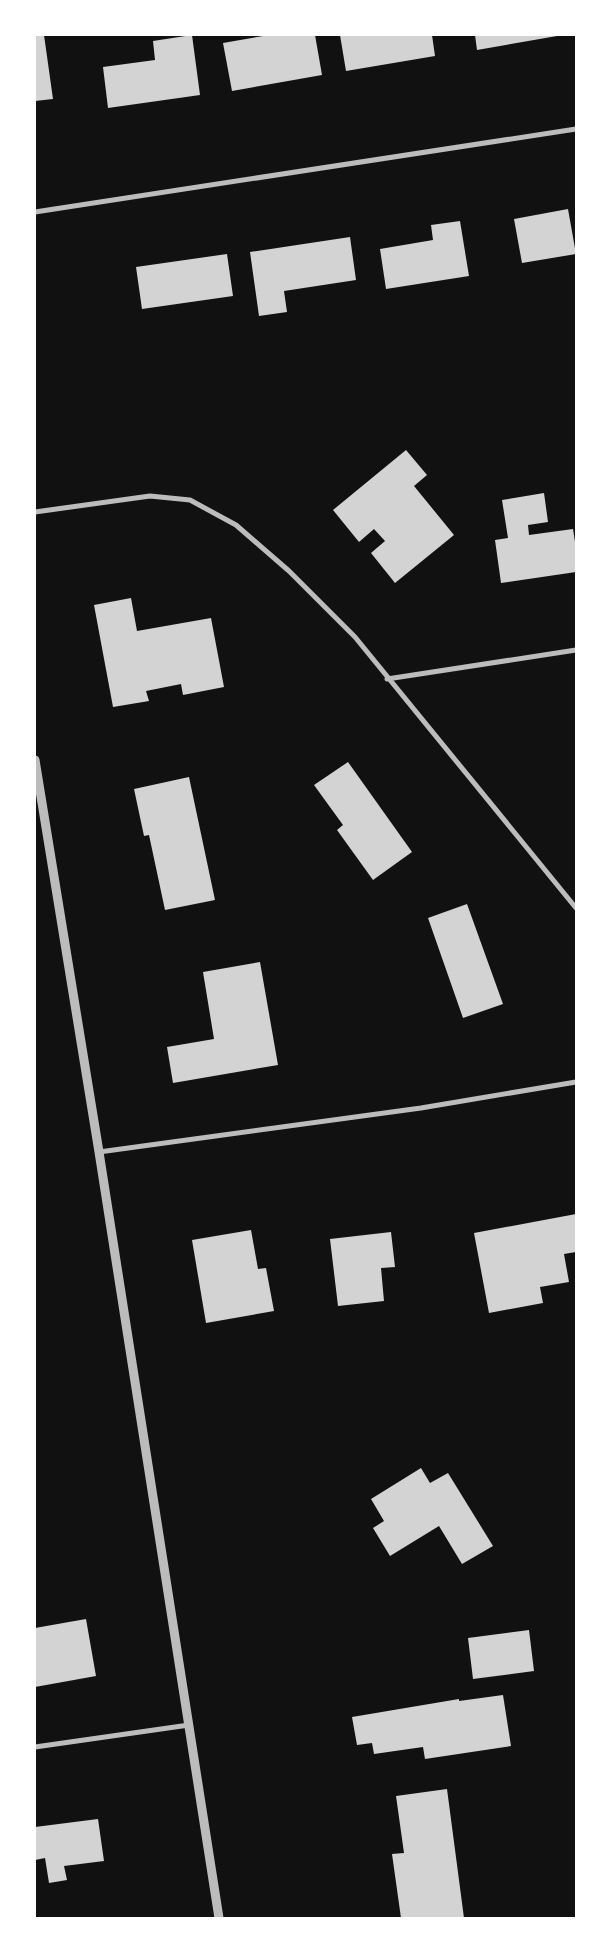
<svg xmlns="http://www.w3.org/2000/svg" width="611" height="1953" viewBox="0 0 611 1953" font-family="'IBM Plex Sans',sans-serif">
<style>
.building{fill:#d3d3d3}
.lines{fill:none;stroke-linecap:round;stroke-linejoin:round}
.minor{stroke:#bcbcbc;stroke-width:5}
.tertiary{stroke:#bcbcbc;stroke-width:9}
</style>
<rect width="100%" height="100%" fill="#111"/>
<!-- building -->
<path class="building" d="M35 35H44L53 99 35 101Z
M192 35 200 95 108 108 103 67 155 60 153 41Z
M269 35H315L322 75 232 91 223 43Z
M340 35H432L435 56 346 71Z
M475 35H557V36L477 50Z
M568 209 576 254 522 263 514 219Z
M460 221 469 276 386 289 380 249 433 240 431 225Z
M350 237 356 280 284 291 287 312 259 316 250 252Z
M227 254 233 296 142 309 136 267Z
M406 450 427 475 414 486 454 535 395 583 371 553 385 541 374 529 359 542 333 510Z
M544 493 548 522 528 525 529 535 573 529 576 548V572L501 583 495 540 508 538 502 500Z
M131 598 137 631 211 618 224 687 183 695 181 684 146 691 149 701 113 707 94 605Z
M348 762 412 852 373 880 337 830 343 825 314 785Z
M189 777 215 900 165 910 149 835 144 836 134 789Z
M467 904 503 1004 463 1018 428 918Z
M260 962 278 1065 173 1083 167 1047 214 1039 203 972Z
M576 1214V1252L564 1254 569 1282 540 1287 543 1303 489 1313 474 1233Z
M251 1230 258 1269 266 1268 274 1311 206 1323 192 1240Z
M391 1232 395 1267 381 1268 384 1301 338 1306 330 1239Z
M421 1468 430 1483 448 1473 493 1546 462 1564 439 1526 390 1556 373 1528 384 1521 371 1499Z
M86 1619 96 1676 35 1687V1628Z
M529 1630 534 1671 473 1679 468 1638Z
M503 1695 511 1746 425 1759 423 1747 374 1754 372 1743 357 1745 352 1717 459 1699V1701Z
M447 1789 464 1918H401L392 1854 404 1853 396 1796Z
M98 1819 104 1861 64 1866 67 1880 49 1883 45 1858 35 1860V1827Z"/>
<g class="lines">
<!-- minor -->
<path class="minor" d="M35 212 576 129
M35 512 150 496 190 500 236 525 289 571 355 637 576 908
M387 679 576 650
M99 1152 421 1108 576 1082
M35 1747 189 1725"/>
<!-- tertiary -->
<path class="tertiary" d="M35 760 99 1152 219 1918"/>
</g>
<!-- border -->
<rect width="611" height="1953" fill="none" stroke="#ffffff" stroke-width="72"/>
</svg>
